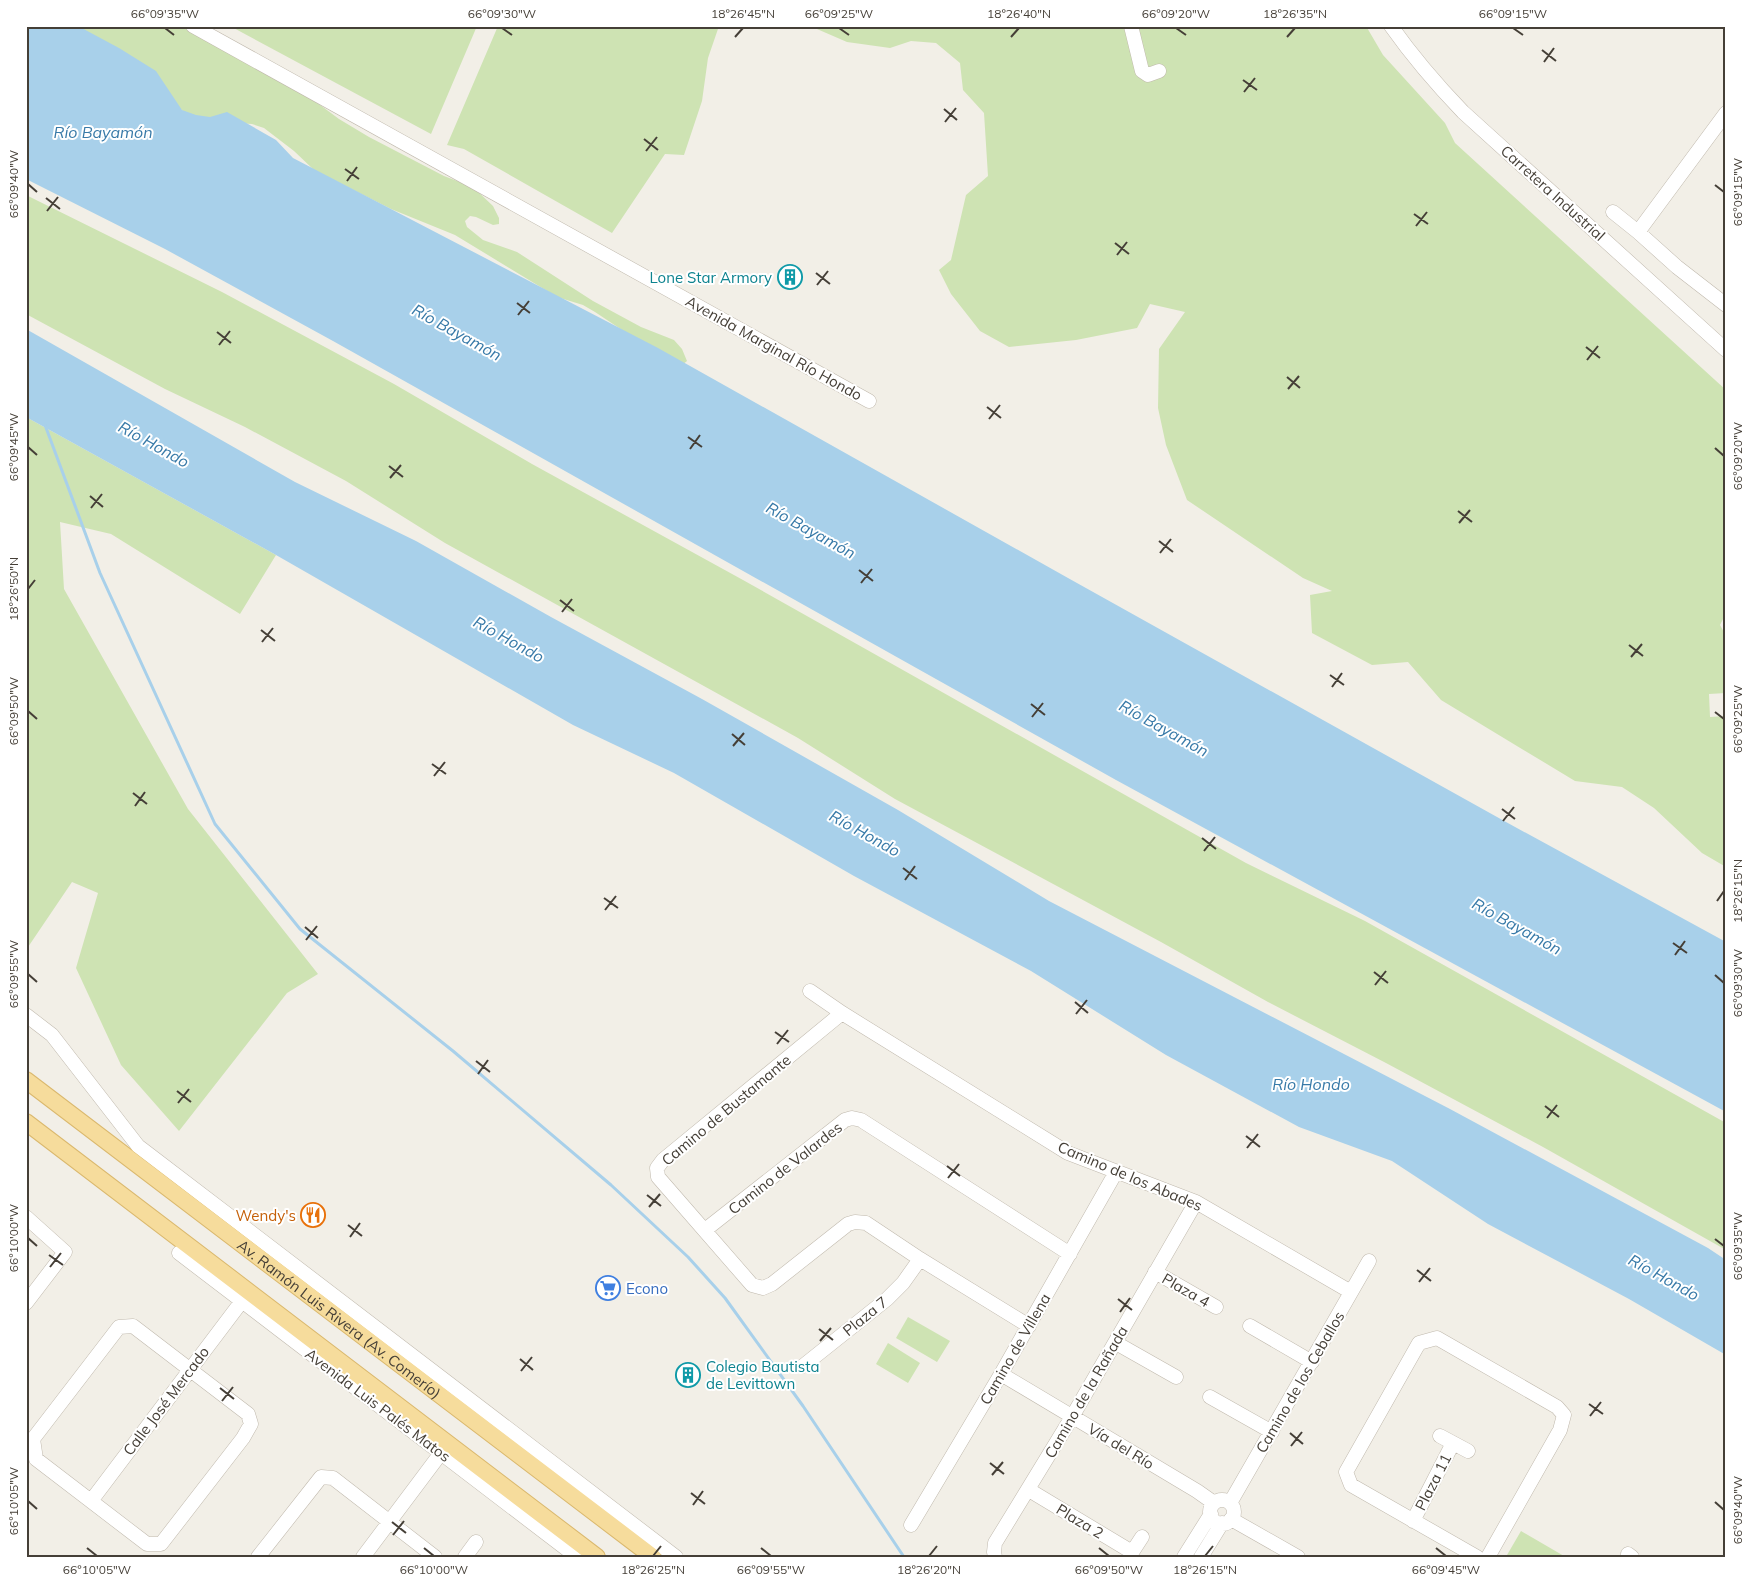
<svg xmlns="http://www.w3.org/2000/svg" width="1752" height="1583" viewBox="0 0 1752 1583" font-family="Mulish,sans-serif">
<style>
.green{fill:#cee3b3}
.water{fill:#a8d0ea}
.lines{fill:none;stroke-linecap:round;stroke-linejoin:round}
.stream{stroke:#a8d0ea;stroke-width:3}
.minor-casing{stroke:#c0b9ad;stroke-width:15}
.major-casing{stroke:#dab86d;stroke-width:18}
.minor{stroke:#fff;stroke-width:14}
.major{stroke:#f6dc9c;stroke-width:16}
.ticks{fill:none;stroke:#453f37;stroke-width:2}
.labels{text-anchor:middle;dominant-baseline:central;stroke-width:4;stroke-linejoin:round;paint-order:stroke}
.street-label{font-size:15px;fill:#453f37;stroke:#fff}
.culture-label{font-size:15px;fill:#0d838f;stroke:#fff;text-anchor:end}
.food-label{font-size:15px;fill:#c56008;stroke:#fff;text-anchor:end}
.shop-label{font-size:15px;fill:#366cbe;stroke:#fff;text-anchor:start}
.water-label{font-size:16px;font-style:italic;fill:#387aa8;stroke:#fff}
.neatline{fill:none;stroke:#453f37;stroke-width:2}
.ticks-label{font-size:12px;text-anchor:middle;fill:#453f37}
</style>
<rect width="100%" height="100%" fill="#f2efe7"/>
<!-- green -->
<path class="green" d="M79 26H187L238 59 308 96 339 119 369 137 444 176 473 187 493 206 499 218V224L493 225 476 217 470 216 465 221 467 227 483 240 517 252 593 301 641 327 674 340 682 349 687 361 682 365 628 334 595 312 583 305 557 297 455 235 391 209 314 170 294 151 264 128 252 124 194 120Z
M230 26H477L431 134Z
M498 26H719L708 58 702 101 684 155 665 154 612 233 464 149 447 145Z
M810 26H1366L1383 55 1445 123 1455 143 1726 390V613L1720 625 1726 636V693L1709 694 1710 717 1726 716V867L1702 853 1654 808 1622 787 1575 781 1441 700 1408 662 1372 665 1312 633 1310 595 1332 591 1303 578 1187 500 1166 445 1158 408 1159 349 1185 312 1150 304 1137 328 1076 340 1009 347 980 331 951 294 939 270 951 260 966 195 988 176 984 113 963 90 960 63 936 43 911 41 890 48 847 42Z
M26 195 222 292 394 384 532 464 743 580 1246 863 1365 921 1726 1123V1250L1543 1147 1386 1063 1268 1002 1161 942 895 799 798 738 445 543 346 481 245 427 165 389 26 314Z
M26 417 276 555 240 614 111 534 60 522 64 589 188 809 318 974 287 993 179 1131 121 1065 76 968 98 893 72 882 26 950Z
M908 1317 950 1341 937 1362 896 1338Z
M888 1343 920 1363 908 1383 876 1364Z
M1521 1531 1564 1556V1557H1510L1507 1555Z"/>
<!-- water -->
<path class="water" d="M26 26H78L119 48 156 71 182 110 196 115 210 117 227 112 276 140 293 158 658 348 1068 578 1506 822 1726 942V1112L1116 780 333 341 165 249 26 179Z
M26 329 295 482 416 541 551 617 702 699 898 810 1049 901 1450 1109 1708 1248 1726 1260V1355L1629 1299 1488 1224 1392 1161 1299 1127 1166 1055 1031 971 854 876 674 773 573 725 276 555 26 417Z"/>
<g class="lines">
<!-- stream -->
<path class="stream" d="M45 425 100 573 215 824 300 929 453 1051 611 1185 688 1257 725 1298 803 1406 904 1557"/>
<defs>
<path id="minor" d="M193 26 869 401
M1131 26 1142 71 1148 75 1159 71
M1391 26C1413 57 1437 85 1463 112L1726 350
M1613 212 1638 232 1677 267 1726 305
M1638 232 1726 113
M810 991 842 1013 1068 1153 1196 1202 1351 1292
M842 1013 663 1160 657 1168 658 1177 752 1285 763 1288 772 1284 848 1224 855 1222 866 1223 920 1259 1029 1326
M26 1015 52 1035 138 1146 676 1557
M26 1217 65 1252 26 1303
M705 1230 845 1120 852 1118 861 1120 1070 1254
M179 1253 577 1557
M1155 1272 1216 1307
M133 1326 248 1414 251 1424 243 1438 161 1544H147L36 1459 33 1439 119 1327Z
M1250 1326 1312 1362
M1116 1343 1176 1377
M803 1366 887 1299 903 1283 920 1259
M1001 1374 1197 1491 1214 1503
M1210 1397 1272 1432
M1440 1436 1468 1451
M1029 1490 1132 1552
M1210 1512a12 12 0 1 1 24 0a12 12 0 1 1-24 0Z
M91 1501 242 1301
M1230 1503 1369 1261
M1231 1519 1298 1557
M1413 1521 1453 1443
M911 1525 1001 1374 1116 1172
M1628 1554 1632 1557
M258 1557 321 1477 333 1478 435 1557
M363 1557 441 1453
M465 1557 476 1542
M995 1557 994 1552 995 1543 1072 1417 1196 1202
M1129 1557 1142 1537
M1184 1557 1211 1514
M1201 1557 1222 1523
M1477 1557 1351 1485 1346 1472 1419 1343 1437 1338 1557 1407 1564 1415 1560 1430 1488 1557"/>
<g id="major">
<path id="s1" d="M26 1080 653 1557"/>
<path d="M26 1122 597 1557"/>
</g>
</defs>
<!-- minor casing -->
<use href="#minor" class="minor-casing"/>
<!-- major casing -->
<use href="#major" class="major-casing"/>
<!-- minor -->
<use href="#minor" class="minor"/>
<!-- major -->
<use href="#major" class="major"/>
</g>
<!-- ticks -->
<path class="ticks" d="M165 28 174 35M502 28 512 35M839 28 849 35M1176 28 1186 35M1513 28 1523 35M735 37 743 28M1011 37 1019 28M1287 37 1295 28M1542 50 1556 61M1544 62 1554 48M1243 80 1257 90M1244 92 1255 78M944 109 957 120M945 122 956 108M644 139 658 150M646 151 657 137M345 169 359 179M347 181 357 167M28 184 37 192M1715 185 1724 192M46 198 60 209M47 211 58 197M1414 214 1428 224M1416 226 1427 212M1115 243 1129 254M1117 255 1127 242M816 273 830 284M817 285 828 271M517 303 530 313M518 315 529 301M217 332 231 343M219 345 230 331M1586 347 1600 358M1587 360 1598 346M1287 377 1300 388M1288 389 1299 376M987 407 1001 418M989 419 1000 405M688 437 702 447M28 447 37 455M1715 448 1724 456M690 449 700 435M389 466 403 477M390 478 401 465M90 496 103 507M91 508 102 494M1458 511 1472 522M1459 523 1470 510M1159 541 1173 552M1160 553 1171 539M859 570 873 581M861 583 872 569M28 589 35 580M560 600 574 611M562 612 572 599M261 630 275 641M262 642 273 628M1629 645 1643 656M1631 657 1642 644M1330 675 1344 685M1332 687 1342 673M1031 704 1045 715M28 711 37 719M1715 712 1724 719M1032 717 1043 703M732 734 745 745M733 746 744 733M432 764 446 774M434 776 445 762M133 793 147 804M135 806 145 792M1502 809 1515 819M1503 821 1514 807M1202 838 1216 849M1204 851 1215 837M903 868 917 879M905 880 915 866M604 898 618 908M1717 901 1724 891M605 910 616 896M305 927 318 938M306 940 317 926M1673 943 1687 953M1675 955 1685 941M1374 972 1388 983M28 974 37 982M1715 975 1724 983M1375 985 1386 971M1075 1002 1088 1013M1076 1014 1087 1000M775 1032 789 1042M777 1044 788 1030M476 1061 490 1072M478 1074 488 1060M177 1091 191 1102M178 1103 189 1089M1545 1106 1559 1117M1547 1118 1557 1105M1246 1136 1260 1147M1247 1148 1258 1134M947 1166 960 1176M948 1178 959 1164M647 1195 661 1206M649 1207 660 1194M348 1225 362 1236M350 1237 360 1223M28 1238 37 1246M1715 1239 1724 1246M49 1255 63 1265M50 1267 61 1253M1417 1270 1431 1281M1419 1282 1430 1268M1118 1299 1132 1310M1120 1312 1130 1298M819 1329 833 1340M820 1341 831 1328M520 1359 533 1370M521 1371 532 1357M220 1388 234 1399M222 1401 233 1387M1589 1404 1603 1414M1590 1416 1601 1402M1290 1433 1303 1444M1291 1446 1302 1432M990 1463 1004 1474M992 1475 1003 1462M691 1493 705 1504M28 1501 37 1509M1715 1502 1724 1510M693 1505 703 1491M392 1522 406 1533M393 1535 404 1521M87 1548 97 1556M424 1548 434 1556M761 1548 771 1556M1099 1548 1109 1556M1436 1548 1446 1556M653 1556 661 1546M929 1556 937 1546M1205 1556 1213 1546"/>
<!-- icons -->
<defs>
<symbol id="building-ring" viewBox="-11 -11 22 22"><circle r="9.5" fill="#fff" stroke="#0f9aa8" stroke-width="1.5"/><path d="M-4-6H4V6H1V3H-1V6H-4ZM-2.5-4.3h1.7v1.8h-1.7ZM.8-4.3h1.7v1.8H.8ZM-2.5-1h1.7V.8h-1.7ZM.8-1h1.7V.8H.8Z" fill="#0f9aa8"/></symbol>
<symbol id="restaurant-ring" viewBox="-11 -11 22 22"><circle r="9.5" fill="#fff" stroke="#e8710a" stroke-width="1.5"/><path d="M-5-6h1v4h1v-4h1v4h1v-4h1v5L-1.5 .5V6h-2V.5L-5-1ZM5-6V6H3V1.5H1.5Q1.5-4 5-6Z" fill="#e8710a"/></symbol>
<symbol id="supermarket-ring" viewBox="-11 -11 22 22"><circle r="9.5" fill="#fff" stroke="#3f7fe0" stroke-width="1.5"/><path d="M-6-5.5h2.5l.6 2H6L4.5 2H-2.5L-4.4-4H-6ZM-1.5 3.2a1.3 1.3 0 1 0 .1 0ZM3 3.2a1.3 1.3 0 1 0 .1 0Z" fill="#3f7fe0"/></symbol>
</defs>
<g fill-rule="evenodd">
<use href="#building-ring" x="776" y="263" width="28" height="28"/>
<use href="#restaurant-ring" x="299" y="1201" width="28" height="28"/>
<use href="#supermarket-ring" x="594" y="1274" width="28" height="28"/>
<use href="#building-ring" x="674" y="1361" width="28" height="28"/>
</g>
<g class="labels">
<!-- street labels -->
<g class="street-label">
<text transform="translate(1553 193) rotate(42)">Carretera Industrial</text>
<text transform="translate(774 348) rotate(29)">Avenida Marginal Río Hondo</text>
<text transform="translate(726 1110) rotate(-40)">Camino de Bustamante</text>
<text transform="translate(785 1168) rotate(-38)">Camino de Valardes</text>
<text transform="translate(1130 1176) rotate(23)">Camino de los Abades</text>
<text transform="translate(1186 1290) rotate(30)">Plaza 4</text>
<text transform="translate(865 1316) rotate(-39)">Plaza 7</text>
<text stroke="none"><textPath href="#s1" startOffset="394">Av. Ramón Luis Rivera (Av. Comerío)</textPath></text>
<text transform="translate(1015 1349) rotate(-60)">Camino de Villena</text>
<text transform="translate(1300 1382) rotate(-60)">Camino de los Ceballos</text>
<text transform="translate(1086 1392) rotate(-60)">Camino de la Rañada</text>
<text transform="translate(166 1401) rotate(-53)">Calle José Mercado</text>
<text transform="translate(378 1405) rotate(37)">Avenida Luis Palés Matos</text>
<text transform="translate(1121 1446) rotate(31)">Vía del Río</text>
<text transform="translate(1433 1482) rotate(-63)">Plaza 11</text>
<text transform="translate(1080 1521) rotate(31)">Plaza 2</text>
</g>
<!-- culture labels -->
<g class="culture-label">
<text x="772" y="277">Lone Star Armory</text>
<text x="706" y="1366" text-anchor="start">Colegio Bautista<tspan x="706" dy="17">de Levittown</tspan></text>
</g>
<!-- food labels -->
<g class="food-label">
<text x="296" y="1215">Wendy's</text>
</g>
<!-- shop labels -->
<g class="shop-label">
<text x="626" y="1288">Econo</text>
</g>
<!-- water labels -->
<g class="water-label">
<text x="103" y="132">Río Bayamón</text>
<text transform="translate(457 332) rotate(29)">Río Bayamón</text>
<text transform="translate(154 444) rotate(29)">Río Hondo</text>
<text transform="translate(811 530) rotate(29)">Río Bayamón</text>
<text transform="translate(509 639) rotate(29)">Río Hondo</text>
<text transform="translate(1164 728) rotate(29)">Río Bayamón</text>
<text transform="translate(865 833) rotate(29)">Río Hondo</text>
<text transform="translate(1517 926) rotate(29)">Río Bayamón</text>
<text x="1311" y="1084">Río Hondo</text>
<text transform="translate(1664 1277) rotate(29)">Río Hondo</text>
</g>
</g>
<!-- border -->
<rect width="1752" height="1583" fill="none" stroke="#ffffff" stroke-width="55"/>
<rect x="28" y="28" width="1696" height="1528" class="neatline"/>
<g class="ticks-label">
<text x="165" y="18">66°09'35"W</text>
<text x="502" y="18">66°09'30"W</text>
<text x="743" y="18">18°26'45"N</text>
<text x="839" y="18">66°09'25"W</text>
<text x="1019" y="18">18°26'40"N</text>
<text x="1176" y="18">66°09'20"W</text>
<text x="1295" y="18">18°26'35"N</text>
<text x="1513" y="18">66°09'15"W</text>
<text transform="translate(14 184) rotate(-90)" y="4">66°09'40"W</text>
<text transform="translate(1738 192) rotate(-90)" y="4">66°09'15"W</text>
<text transform="translate(14 447) rotate(-90)" y="4">66°09'45"W</text>
<text transform="translate(1738 456) rotate(-90)" y="4">66°09'20"W</text>
<text transform="translate(14 589) rotate(-90)" y="4">18°26'50"N</text>
<text transform="translate(14 711) rotate(-90)" y="4">66°09'50"W</text>
<text transform="translate(1738 719) rotate(-90)" y="4">66°09'25"W</text>
<text transform="translate(1738 891) rotate(-90)" y="4">18°26'15"N</text>
<text transform="translate(14 974) rotate(-90)" y="4">66°09'55"W</text>
<text transform="translate(1738 983) rotate(-90)" y="4">66°09'30"W</text>
<text transform="translate(14 1238) rotate(-90)" y="4">66°10'00"W</text>
<text transform="translate(1738 1246) rotate(-90)" y="4">66°09'35"W</text>
<text transform="translate(14 1501) rotate(-90)" y="4">66°10'05"W</text>
<text transform="translate(1738 1510) rotate(-90)" y="4">66°09'40"W</text>
<text x="97" y="1574">66°10'05"W</text>
<text x="434" y="1574">66°10'00"W</text>
<text x="653" y="1574">18°26'25"N</text>
<text x="771" y="1574">66°09'55"W</text>
<text x="929" y="1574">18°26'20"N</text>
<text x="1109" y="1574">66°09'50"W</text>
<text x="1205" y="1574">18°26'15"N</text>
<text x="1446" y="1574">66°09'45"W</text>
</g>
</svg>
